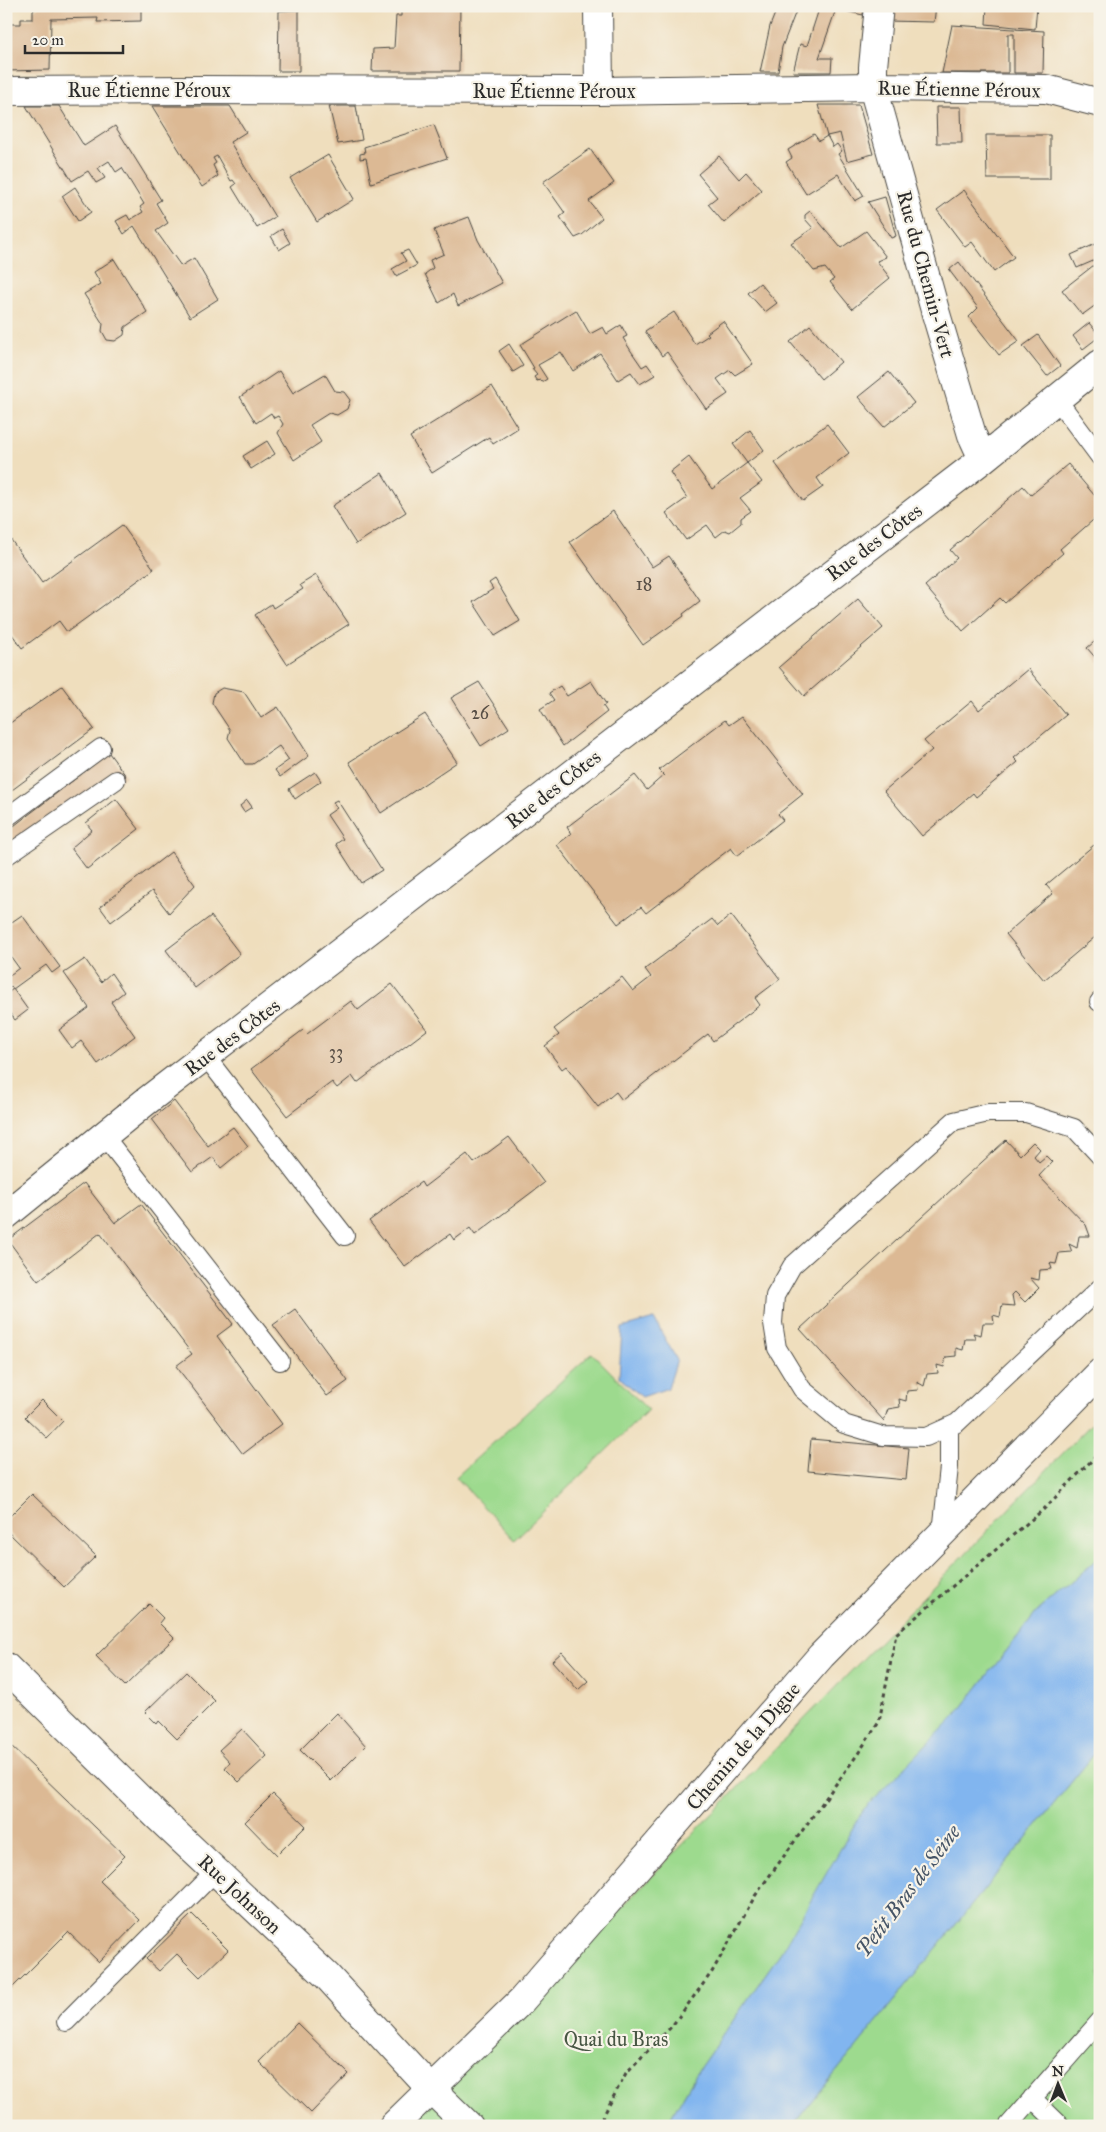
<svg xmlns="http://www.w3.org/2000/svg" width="1106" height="2132" viewBox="0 0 1106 2132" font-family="'IM FELL Great Primer',serif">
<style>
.green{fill:#9dda8e;stroke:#64825c}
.water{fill:#81b5ef;stroke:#56708d}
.building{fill:#dcb994}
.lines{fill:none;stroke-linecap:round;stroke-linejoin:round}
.lane-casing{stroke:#484641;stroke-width:20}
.street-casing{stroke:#484641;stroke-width:30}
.path{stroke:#484641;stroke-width:3;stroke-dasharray:4 4;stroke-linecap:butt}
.lane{stroke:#fff;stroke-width:18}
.street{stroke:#fff;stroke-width:28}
.labels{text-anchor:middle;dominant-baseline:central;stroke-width:4.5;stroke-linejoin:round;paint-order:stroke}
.number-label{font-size:18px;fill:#574e45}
.street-label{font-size:20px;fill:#2b2b2b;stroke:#f7f3e8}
.park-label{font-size:20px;fill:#485744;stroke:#f7f3e8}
.water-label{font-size:21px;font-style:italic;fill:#455466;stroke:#f7f3e8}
</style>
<rect width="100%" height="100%" fill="#f7f3e8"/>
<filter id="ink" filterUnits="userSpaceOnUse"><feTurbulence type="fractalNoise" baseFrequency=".02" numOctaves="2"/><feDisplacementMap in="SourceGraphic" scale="10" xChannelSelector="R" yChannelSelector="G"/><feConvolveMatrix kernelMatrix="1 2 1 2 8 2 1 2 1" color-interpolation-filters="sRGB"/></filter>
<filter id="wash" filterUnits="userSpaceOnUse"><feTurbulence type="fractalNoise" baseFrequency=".0096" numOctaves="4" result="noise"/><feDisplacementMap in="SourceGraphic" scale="20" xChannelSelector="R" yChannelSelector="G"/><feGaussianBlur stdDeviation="1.12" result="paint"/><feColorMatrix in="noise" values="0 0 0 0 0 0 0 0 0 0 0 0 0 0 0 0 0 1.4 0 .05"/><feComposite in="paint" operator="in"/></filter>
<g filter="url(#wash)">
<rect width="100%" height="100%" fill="#efdebd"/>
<!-- green -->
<path class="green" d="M592 1353 648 1410 514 1540 456 1477Z
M1100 1415V1557L1037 1612 957 1714 781 1952 699 2069 666 2126H409Z
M1100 1747V2126H792Z"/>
<!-- water -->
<path class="water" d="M654 1319 677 1360 668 1388 642 1397 619 1377 622 1328Z
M1100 1557V1747L792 2126H666L699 2069 781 1952 863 1810 957 1714 1037 1612Z"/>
<g id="blocks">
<!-- building -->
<path class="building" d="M50 6H141V21L97 22 98 18 51 19 50 70 6 71V24H21V19H33V11L37 7Z
M155 6H173V11H155Z
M406 6H460L459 71H372L373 49 394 48 396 16H401V10H406Z
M778 6H798L782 47 778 72H760L770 26Z
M820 6H864L863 15 836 9 819 58H832L831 72H793L800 44 807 46Z
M888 6H936L934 22 887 21Z
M987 6H1037L1035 29 986 24Z
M299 10V71H278L279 11Z
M952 25 1044 31 1043 73H1014V34H1008V73H942Z
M818 105H859L873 154 847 161 840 133 827 136Z
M26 106H59L84 146 115 126 161 200 156 203 168 223 156 231 181 266 194 258 218 299 190 317 134 226 124 234 116 221 127 215 130 220 143 212 140 207 144 204 122 168 116 172 109 161 98 168 105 178 96 183 88 171 72 181Z
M152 106H230L246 132 230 142 275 217 257 228 232 187 236 184 233 180 231 181 217 156 213 158 216 163 213 165 218 176 202 187Z
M329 106H356L362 140 338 144Z
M936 107H961L962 143H937Z
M434 125 447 158 371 183 366 158 360 159V154L365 153 364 147Z
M814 134 819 141 827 136 833 147 837 144 842 151 838 154 864 196 855 201 838 174 806 194 786 162 792 158 788 150Z
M986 135H1050V179H987Z
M590 149 614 183 589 201 602 218 582 235 575 238 560 217 565 213 543 182Z
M328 155 354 199 317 222 290 178Z
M719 156 739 179 746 172 762 190 724 223 708 204 717 197 698 174Z
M75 187 91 212 78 221 62 196Z
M964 190 1014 257 994 272 972 242 965 247 937 210Z
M885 197 896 236 891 238 868 202Z
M810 211 841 248 866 231 886 257 877 261 890 278 852 309 830 282 834 279 825 268 814 271 791 243 813 228 805 219V215Z
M469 217 478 240 502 283 458 306 453 294 439 303 425 274 433 268 430 260 444 254 434 230Z
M282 229 290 243 279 250 271 236Z
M1100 242V258L1077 268 1071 255Z
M408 250 417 265 396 276 392 269 406 261 401 253Z
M114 259 147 312 125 327 124 335 115 341 107 340 102 331 103 324 84 294 101 284 94 272Z
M959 262 1019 341 999 355 969 317 978 308 949 270Z
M1094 265 1097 270 1100 268V302L1082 315 1062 290Z
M760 283 777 303 765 312 748 293Z
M576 310 590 334 603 327 607 334 621 325 627 336 623 338 631 351 642 367 647 364 655 375 640 384 631 372 618 380 600 353 573 371 561 352 538 365 547 379 542 382 540 380 537 381 534 377 537 375 532 369 534 368 520 345Z
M674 312 695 344 709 335 707 333 723 321 753 364 735 375 730 370 717 379 728 394 706 409 667 352 662 356 645 331Z
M1089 323 1100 336 1083 349 1073 336Z
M810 325 841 362 821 379 790 342Z
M1038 335 1060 366 1047 376 1023 346Z
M509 344 523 366 513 372 499 351Z
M279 371 293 393 325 374 335 391 344 392 350 400 347 409 337 415 329 413 310 425 321 442 294 460 278 433 283 424 278 416 274 418 271 413 256 423 240 397Z
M889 372 914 403 884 427 858 397Z
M492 386 518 428 493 444 489 437 432 473 410 437Z
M827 424 849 453 817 478 823 487 803 501 775 463Z
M750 430 764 450 747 463 733 444Z
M267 441 275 454 251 469 243 456Z
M689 457 712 489 747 463 762 482 740 498 751 511 741 518V523L730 532 725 530 716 537 707 525 686 540 666 513 687 498 670 472Z
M1068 464 1100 502V514L1060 549 1063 553 1005 603 1000 598 963 631 925 586 957 558 950 550 1023 486 1031 495Z
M382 473 406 512 356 544 332 506Z
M613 511 652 567 669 556 700 601 683 614 684 616 643 645 570 542Z
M122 525 154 569 67 632 59 621 22 648 6 626V533L42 583Z
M316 575 349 624 287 664 255 615 271 604 273 608 303 589 300 585Z
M495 579 520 621 495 636 473 602 493 589 489 583Z
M858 599 883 628 804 696 779 667Z
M1100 637V663L1087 648Z
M1028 669 1066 715 1014 758 1018 762 976 797 973 793 922 836 884 791 932 750 924 741 972 701 979 710Z
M591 681 606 704 603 706 607 712 563 746 540 709 554 700 549 693 560 686 567 696Z
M479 682 509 728 481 746 451 698Z
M62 686 94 729 8 793 6 790V726Z
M222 688 244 692 261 718 278 707 309 756 280 777 275 770 289 760 279 746 253 764H245L228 738 230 730 212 703 214 693Z
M425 714 457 762 381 813 349 762Z
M742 716 803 794 778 814 783 820 737 856 731 848 646 913 641 907 618 924 557 845 571 834 567 827 635 775 647 790 664 775 659 770 725 720 729 725Z
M109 753 126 776 6 868V832Z
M315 772 321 781 295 799 289 789Z
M116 799 139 829 87 869 71 848 92 830 86 823Z
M247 800 252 807 244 812 240 806Z
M337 800 382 870 361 883 336 844 343 839 327 815 337 808 333 802Z
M1094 845 1100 852V940L1098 941 1095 937 1044 980 1006 934 1053 893 1046 885Z
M171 852 195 885 169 913 152 891 111 922 100 907Z
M22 915 60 967 52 973 46 965 13 989 11 986 6 990V978L19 968 6 950V926Z
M731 915 780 979 755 998 760 1005 713 1041 708 1034 622 1100 616 1092 598 1107 566 1066 562 1069 545 1046 559 1035 554 1029 622 977 633 991 651 977 645 969 712 919 718 926Z
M211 916 240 954 195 988 166 950Z
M85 959 101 982 111 973 124 992 111 1002 135 1036 98 1064 81 1041 72 1048 59 1030 89 1008 64 973Z
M392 984 427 1030 357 1083 352 1076 337 1088 332 1082 287 1116 251 1069 303 1030 307 1034 351 1001 358 1010Z
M13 989 28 1010 15 1020 6 1008V994Z
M174 1101 208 1146 233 1127 248 1146 221 1168 213 1157 192 1172 152 1119Z
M509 1137 544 1183 475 1235 470 1228 454 1240 450 1234 405 1267 369 1221 421 1182 424 1187 467 1154 474 1163Z
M1006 1140 1020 1155 1033 1142 1040 1149 1034 1156 1039 1162 1046 1156 1052 1162 1039 1176 1086 1225 1090 1236H1079L1077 1248 1069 1244 1072 1252 1059 1253 1056 1264 1050 1263 1052 1269 1040 1270 1039 1280 1030 1278 1039 1288 1025 1302 1015 1292 1012 1295 1014 1306 1002 1305 1000 1317 993 1315 994 1323H983L981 1335 973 1333 976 1339H965L963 1350 956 1348V1356L946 1357 944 1367 937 1365 938 1373 927 1374 924 1386 917 1382 918 1390 907 1391 906 1401 899 1399 900 1407 888 1409 884 1421 800 1329Z
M84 1183 115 1223 141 1204 233 1324 217 1336 282 1424 243 1454 176 1366 192 1354 100 1233 38 1281 8 1240Z
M295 1309 348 1381 327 1396 273 1325Z
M42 1400 63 1421 47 1438 25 1417Z
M811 1439 909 1448 906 1480 808 1471Z
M32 1494 96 1556 64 1587 6 1530V1520Z
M149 1604 163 1618 159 1623 174 1638 125 1686 96 1656Z
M562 1652 588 1681 578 1690 552 1661Z
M186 1672 215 1701 177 1739 159 1721 157 1724 145 1712Z
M337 1713 366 1746 331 1781 300 1750Z
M242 1729 267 1756 239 1782 225 1768 230 1762 219 1750Z
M6 1741 125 1856 100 1881 140 1920 99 1962 68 1932 6 1994Z
M273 1794 306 1826 277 1855 245 1822Z
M192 1914 228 1950 200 1977 177 1954 159 1971 146 1959Z
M297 2023 349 2074 311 2113 259 2062Z"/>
</g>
</g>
<g filter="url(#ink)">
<use href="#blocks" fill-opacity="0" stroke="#484641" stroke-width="1"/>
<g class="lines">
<defs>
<path id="lane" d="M1056 398 1100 457
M6 818 101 748
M6 856 116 780
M1099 1002 1100 1001
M206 1057 345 1236
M104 1136 280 1361
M1100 1156 1074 1128 1026 1113H988L954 1121 792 1266 775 1296 773 1323 777 1348 802 1389 844 1424 883 1436 926 1437 957 1423 1100 1288
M942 1533 949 1467V1427
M66 2022 216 1871
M1032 2098 1061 2126
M1008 2126 1100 2021"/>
<path id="street" d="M598 6 599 91
M879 6 873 67V87L936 314 972 435 983 459
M6 91 197 90 599 91 873 87 1046 89 1100 103
M6 1215 144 1103 983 459 1100 364
M6 1667 157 1816 327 1976 431 2089 469 2126
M393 2126 522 2000 821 1656 1100 1373"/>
</defs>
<!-- lane casing -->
<use href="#lane" class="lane-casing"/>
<!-- street casing -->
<use href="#street" class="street-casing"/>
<!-- path -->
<path class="path" d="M598 2126 626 2073 672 2026 712 1972 755 1896 857 1755 879 1722 896 1634 1044 1509 1100 1452"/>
<!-- lane -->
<use href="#lane" class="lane"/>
<!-- street -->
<use href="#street" class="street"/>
</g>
</g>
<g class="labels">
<!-- number labels -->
<g class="number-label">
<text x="644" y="584">18</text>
<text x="480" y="713">26</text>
<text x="336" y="1052">33</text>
</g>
<!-- street labels -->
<g class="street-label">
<text transform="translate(959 89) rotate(1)">Rue Étienne Péroux</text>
<text x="149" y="90">Rue Étienne Péroux</text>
<text x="554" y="91">Rue Étienne Péroux</text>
<text transform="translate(926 274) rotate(75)">Rue du Chemin-Vert</text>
<text transform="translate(874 542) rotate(-37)">Rue des Côtes</text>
<text transform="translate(553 789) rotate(-38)">Rue des Côtes</text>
<text transform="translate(232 1037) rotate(-37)">Rue des Côtes</text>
<text transform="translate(743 1746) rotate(-49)">Chemin de la Digue</text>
<text transform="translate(240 1894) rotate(43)">Rue Johnson</text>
</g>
<!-- park labels -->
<g class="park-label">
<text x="616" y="2039">Quai du Bras</text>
</g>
<!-- water labels -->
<g class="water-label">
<text transform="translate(908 1891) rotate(-53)">Petit Bras de Seine</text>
</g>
</g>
<!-- margin -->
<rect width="1106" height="2132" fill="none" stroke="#f7f3e8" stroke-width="25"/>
<!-- north arrow -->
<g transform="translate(1058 2084) rotate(359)" stroke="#f7f3e8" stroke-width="4" paint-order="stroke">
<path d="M0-4L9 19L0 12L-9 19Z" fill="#2b2b2b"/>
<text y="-8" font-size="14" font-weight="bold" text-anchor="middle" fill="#2b2b2b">N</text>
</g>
<!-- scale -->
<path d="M25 45v8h98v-8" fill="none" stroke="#2b2b2b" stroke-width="2.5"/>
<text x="32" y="45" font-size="15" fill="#2b2b2b" stroke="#f7f3e8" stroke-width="4" paint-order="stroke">20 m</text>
</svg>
